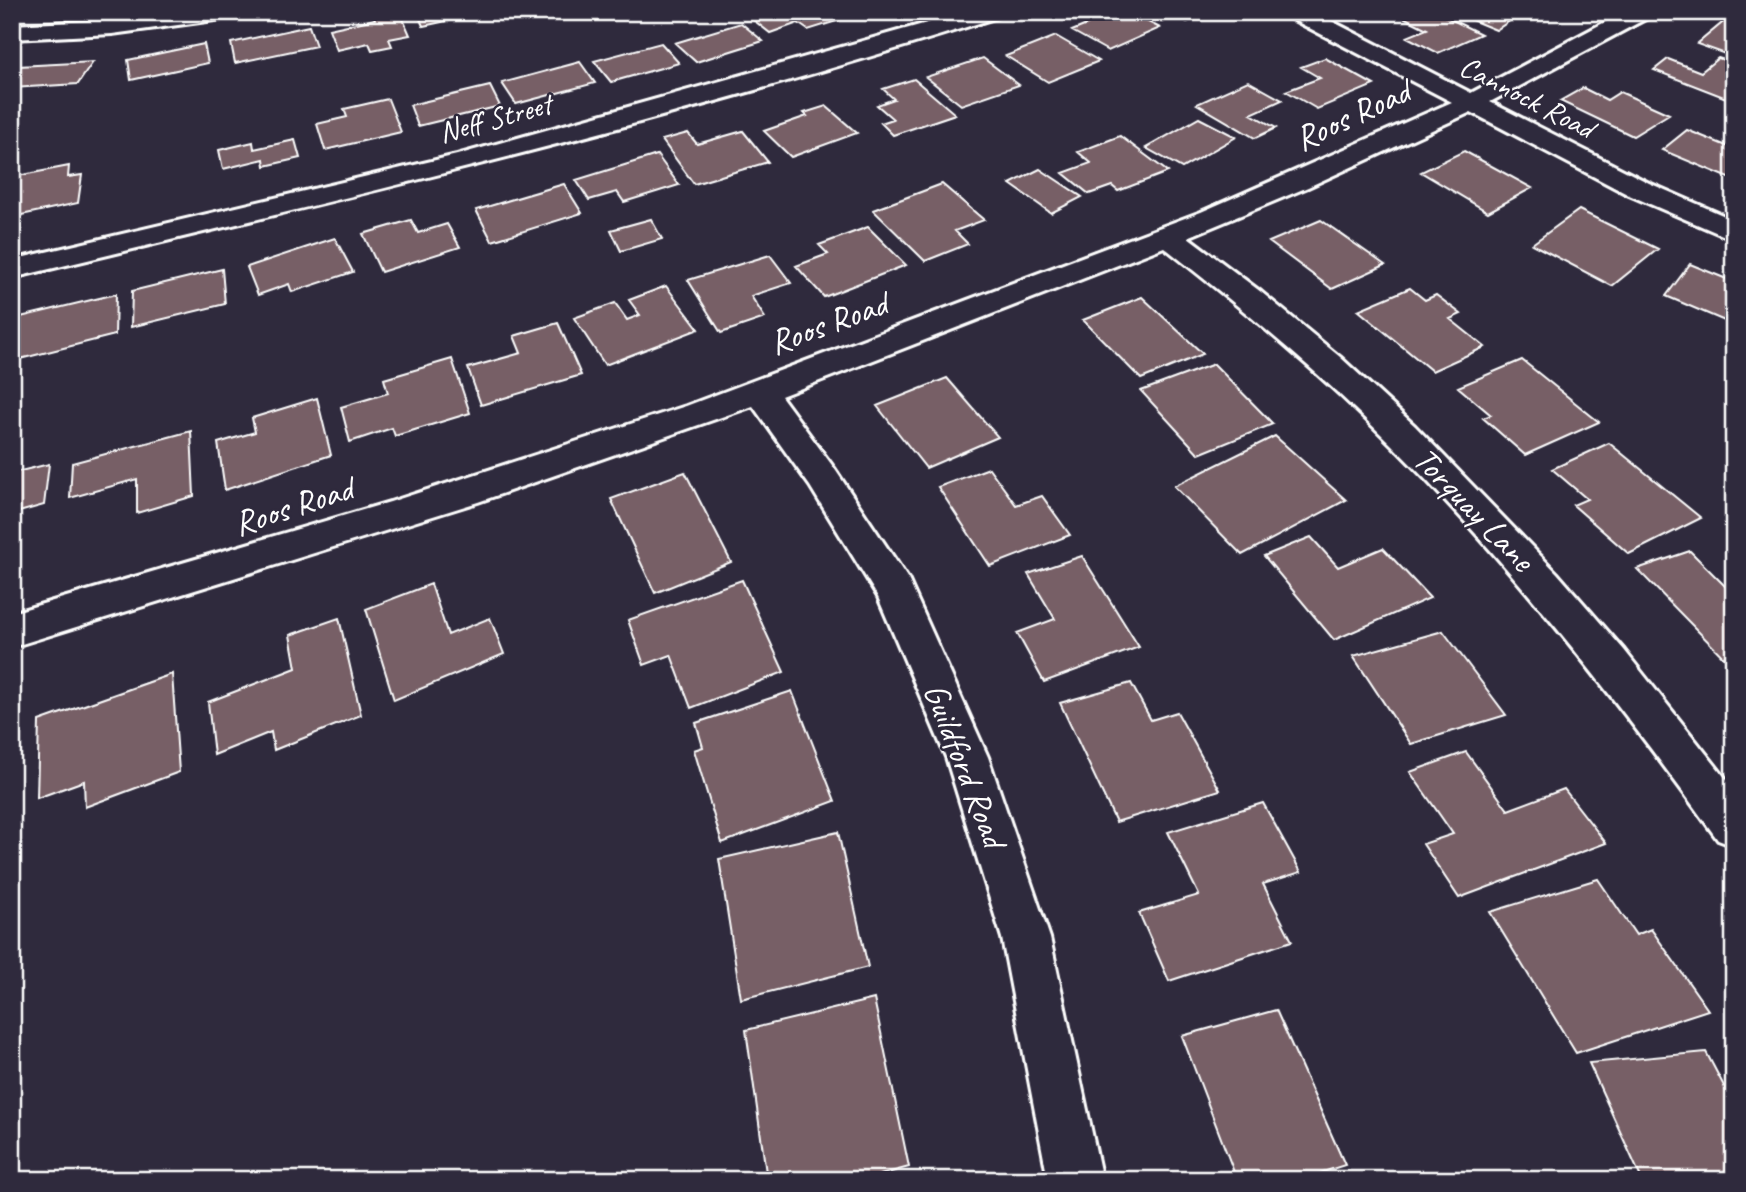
<svg xmlns="http://www.w3.org/2000/svg" width="1746" height="1192" viewBox="0 0 1746 1192" font-family="Caveat,sans-serif">
<style>
.building{fill:#775f66;stroke:#fff;stroke-width:2}
.lines{fill:none;stroke-linecap:round;stroke-linejoin:round}
.street-casing{stroke:#fff;stroke-width:6}
.street{fill:#2f2a3d;fill-rule:evenodd}
.labels{text-anchor:middle;dominant-baseline:central;stroke-width:5;stroke-linejoin:round;paint-order:stroke}
.far-street-label{font-size:30px;fill:#fff;stroke:#2f2a3d}
.street-label{font-size:35px;fill:#fff;stroke:#2f2a3d}
</style>
<rect width="100%" height="100%" fill="#2f2a3d"/>
<filter id="ink" filterUnits="userSpaceOnUse"><feTurbulence type="fractalNoise" baseFrequency=".0143" numOctaves="2"/><feDisplacementMap in="SourceGraphic" scale="14" xChannelSelector="R" yChannelSelector="G"/><feConvolveMatrix kernelMatrix="1 2 1 2 8 2 1 2 1" color-interpolation-filters="sRGB"/></filter>
<g filter="url(#ink)">
<!-- building -->
<path class="building" d="M372 12H400L410 35 389 39 392 46 372 50 369 43 337 50 329 29 375 19Z
M417 12H488L423 26Z
M774 12H825L837 21 808 30 798 23 770 33 752 19Z
M1118 12H1129L1160 28 1108 51 1072 31Z
M1145 12H1225L1213 17 1208 14 1187 22 1176 16 1162 22Z
M1398 12H1436L1481 34 1438 53 1407 37 1427 29 1395 13Z
M1461 12H1523L1496 30 1457 14Z
M1727 19 1734 22V57L1697 44Z
M741 23 763 41 696 62 675 43Z
M309 26 316 46 235 63 231 43Z
M1056 36 1099 61 1048 82 1006 56Z
M661 43 679 63 611 82 594 61Z
M204 44 208 63 131 80 128 60Z
M983 58 1019 85 961 105 926 77Z
M1325 58 1374 85 1317 109 1286 91 1320 78 1301 67Z
M1718 58 1734 63V101L1654 70 1668 59 1701 72Z
M93 62 78 84 12 88V74L18 66Z
M580 62 595 83 516 104 502 83Z
M914 79 955 114 893 135 881 123 893 119 877 105 894 99 883 89Z
M1248 81 1282 100 1251 114 1276 128 1255 138 1197 104Z
M490 86 500 106 418 126 410 105Z
M1583 88 1607 100 1620 92 1669 114 1633 136 1560 101Z
M388 99 401 132 325 150 317 124 347 117 344 109Z
M826 106 857 133 791 157 764 131 807 116 804 113Z
M1199 118 1236 137 1182 168 1146 148Z
M1687 130 1734 149V180L1662 150Z
M743 131 768 162 694 184 662 140 688 133 697 144Z
M1120 136 1168 172 1118 191 1112 186 1089 194 1063 173 1091 163 1078 152Z
M295 140 300 158 265 166 264 159 223 169 219 150 253 142 254 149Z
M1464 151 1532 188 1488 212 1421 172Z
M657 155 679 185 624 202 617 192 589 200 576 180Z
M69 166 68 177 82 175 78 203 12 217V177Z
M1040 169 1082 197 1051 213 1010 184Z
M564 184 582 213 492 241 476 210Z
M942 184 984 220 955 231 968 244 925 261 873 210Z
M1579 210 1658 249 1612 286 1532 244Z
M651 219 662 239 621 251 611 230Z
M411 220 418 233 447 224 460 247 381 272 363 234Z
M1321 220 1385 265 1332 289 1269 242Z
M868 227 906 265 824 297 796 266 828 254 819 245Z
M335 238 353 272 292 292 289 284 258 295 247 267Z
M770 255 791 283 751 296 765 318 721 333 688 280Z
M1690 264 1734 282V325L1666 296Z
M222 269 225 304 131 327 132 291Z
M666 286 699 329 605 365 574 318 615 303 627 320 640 315 629 300Z
M1410 288 1425 300 1436 295 1461 314 1450 319 1485 347 1432 371 1358 310Z
M116 294 115 335 12 361V319Z
M1142 297 1203 354 1141 379 1083 320Z
M558 323 581 375 481 405 468 368 521 353 514 336Z
M452 359 470 413 395 436 392 428 350 442 341 407 388 393 384 379Z
M1522 360 1599 422 1525 455 1483 418 1491 415 1458 387Z
M1214 364 1273 424 1199 454 1141 391Z
M947 378 998 437 926 468 877 406Z
M317 398 331 455 225 490 218 443 255 432 252 418Z
M191 431 194 496 137 513V479L70 498 72 463Z
M1275 436 1346 500 1242 555 1174 486Z
M1609 443 1701 518 1629 554 1573 505 1587 499 1552 469Z
M49 464 44 505 12 514V473Z
M989 468 1016 505 1042 496 1070 535 990 566 938 487Z
M685 472 731 562 655 593 611 499Z
M1311 537 1338 567 1383 548 1430 598 1334 640 1264 556Z
M1690 551 1734 595V668L1637 569Z
M1082 556 1139 647 1044 682 1017 633 1055 619 1028 574Z
M742 580 784 672 691 708 671 655 644 665 628 620Z
M431 584 448 635 490 618 504 654 394 700 366 609Z
M339 618 361 715 274 750 271 732 214 755 208 702 296 668 290 635Z
M1443 631 1506 715 1411 744 1353 656Z
M172 674 179 772 85 807 84 781 37 798 39 721Z
M1131 683 1151 720 1177 712 1220 790 1116 822 1060 703Z
M792 691 835 801 722 843 694 750 703 747 696 723Z
M1466 752 1508 810 1564 789 1606 843 1459 898 1423 844 1453 834 1410 772Z
M1263 803 1301 872 1263 884 1292 941 1169 981 1139 913 1199 895 1168 832Z
M838 832 868 967 741 999 719 859Z
M1598 879 1636 935 1651 929 1708 1010 1576 1053 1490 912Z
M874 999 909 1167 862 1180H767L746 1030Z
M1276 1010 1345 1165 1298 1180H1237L1182 1036Z
M1706 1052 1734 1105V1180H1642L1589 1063Z"/>
<g class="lines">
<defs>
<path id="street" d="M170 12H233L230 17 222 19 112 34 12 39V25L112 20Z
M966 12H1001L998 17C674 121 343 199 12 278V260L457 155Z
M1285 12H1314L1471 93 1624 12H1652L1649 17 1490 102 1649 183 1734 220V240L1629 195 1471 112 1308 187 1188 237 1261 292 1340 357 1415 426 1557 573 1624 650 1734 789V846L1718 840C1618 701 1513 566 1392 445 1321 373 1243 309 1164 247L781 396 834 468 908 579 988 757 1050 938 1102 1180H1048L1002 938 946 757 878 597 810 486 753 406 478 502 12 647V613L390 502 686 406 1201 212 1452 102 1288 17Z"/>
</defs>
<!-- street casing -->
<use href="#street" class="street-casing"/>
<!-- street -->
<use href="#street" class="street"/>
</g>
</g>
<g class="labels">
<!-- far-street labels -->
<g class="far-street-label">
<text transform="translate(1527 97) rotate(27)">Cannock Road</text>
<text transform="translate(495 118) rotate(-15)">Neff Street</text>
</g>
<!-- street labels -->
<g class="street-label">
<text transform="translate(1352 115) rotate(-25)">Roos Road</text>
<text transform="translate(828 323) rotate(-20)">Roos Road</text>
<text transform="translate(293 506) rotate(-18)">Roos Road</text>
<text transform="translate(1474 509) rotate(46)">Torquay Lane</text>
<text transform="translate(965 765) rotate(69)">Guildford Road</text>
</g>
</g>
<!-- margin -->
<rect width="1746" height="1192" fill="none" stroke="#2f2a3d" stroke-width="42"/>
<rect x="21" y="21" width="1704" height="1150" fill="none" stroke="#fff" stroke-width="2.5" filter="url(#ink)"/>
</svg>
